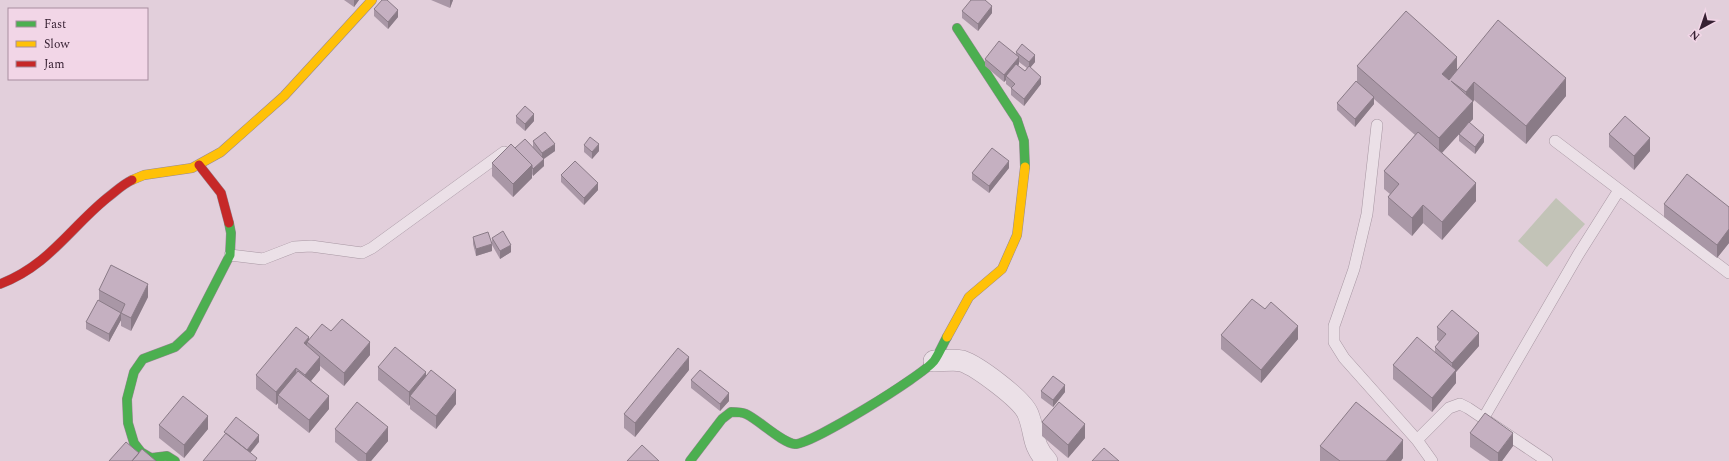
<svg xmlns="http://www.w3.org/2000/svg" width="1729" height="461" viewBox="0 0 1729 461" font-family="Spectral,serif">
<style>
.water{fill:#c2c3b7}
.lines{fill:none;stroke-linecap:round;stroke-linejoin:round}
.lane-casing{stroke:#a897a3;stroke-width:12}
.street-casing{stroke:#a897a3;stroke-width:22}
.fast-casing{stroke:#978893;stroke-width:10}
.slow-casing{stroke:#978893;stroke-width:10}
.jam-casing{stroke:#978893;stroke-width:10}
.lane{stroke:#ebe0e7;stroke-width:11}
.street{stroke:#ebe0e7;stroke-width:21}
.fast{stroke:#4caf50;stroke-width:9}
.slow{stroke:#ffc107;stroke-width:9}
.jam{stroke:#c62828;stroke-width:9}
.wall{fill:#a997a6;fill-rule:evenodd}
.shaded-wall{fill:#8a7b87}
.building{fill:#c5b0c1;stroke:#8a7b87}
</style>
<rect width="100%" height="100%" fill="#e2cfdb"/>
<!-- water -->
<path class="water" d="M1556 198 1585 224 1547 267 1518 241Z"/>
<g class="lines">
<defs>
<path id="lane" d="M1377 125 1367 214 1354 269 1334 326V342L1344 358 1417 440 1432 461
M1555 141 1729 273
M230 255 263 259 294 247 311 246 362 253 372 248 504 152
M1483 419 1578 255 1619 190
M1417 440 1449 408 1460 404 1468 408 1547 461"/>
<path id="street" d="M934 361C943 361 954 359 962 361 977 366 1022 399 1028 414 1036 434 1031 444 1047 461"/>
<path id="fast" d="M957 28 1017 120 1024 141 1025 167
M175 461 167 456 151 458 141 452 134 443 128 423 127 399 134 372 143 359 175 347 190 333 230 255 231 233 229 223
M690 461 722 419 731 412C736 412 742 412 746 414 759 420 782 443 795 444 812 444 922 376 934 361 939 354 943 344 947 337"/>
<path id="slow" d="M132 180 144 175 192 168 221 152 284 96 372 0
M947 337 969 297 1002 269 1017 235 1025 167"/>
<path id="jam" d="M199 165 221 193 229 223
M0 284C48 266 69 229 107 198 115 192 123 184 132 180"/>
</defs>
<!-- lane casing -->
<use href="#lane" class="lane-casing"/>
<!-- street casing -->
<use href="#street" class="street-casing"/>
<!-- fast casing -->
<use href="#fast" class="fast-casing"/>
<!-- slow casing -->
<use href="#slow" class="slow-casing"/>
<!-- jam casing -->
<use href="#jam" class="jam-casing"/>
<!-- lane -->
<use href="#lane" class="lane"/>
<!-- street -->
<use href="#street" class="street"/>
<!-- fast -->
<use href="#fast" class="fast"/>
<!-- slow -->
<use href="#slow" class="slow"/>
<!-- jam -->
<use href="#jam" class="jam"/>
</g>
<!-- wall -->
<path class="wall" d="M344 0H359L354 7Z
M431 0H453L450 8Z
M374 9 398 17 388 29 374 16Z
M962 11 992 13 978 31 962 18Z
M1016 52 1035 62 1030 68 1041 84 1024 106 1011 95V88L1006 84V80L1004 82 985 66V59L1016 54ZM1019 62 1027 68 1025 71 1018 66 1019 64Z
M1357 66 1457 70 1566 96 1526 144 1474 100 1473 102V119L1469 123 1484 142 1475 154 1459 141V134L1442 153 1476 201 1442 240 1423 223 1412 236 1388 215V197L1390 194 1384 189V171L1415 135 1374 99V104L1355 127 1337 110V103L1357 82Z
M516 116 534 121 525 131 516 123Z
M1609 134 1650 151 1634 170 1609 147Z
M533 141 555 151 544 159V166L533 176 532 174V178L513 197 492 176V163L515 148 533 147Z
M584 145 599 151 592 159 584 152Z
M1009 168 989 193 972 180V173Z
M561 175 598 190 584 205 561 182Z
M1664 204 1729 207V243L1717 258 1664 217Z
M473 237 492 251 476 256 473 244Z
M492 238 511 252 500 259 492 245Z
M99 290 148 297 131 331 121 326V320L109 342 86 329V322L99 300Z
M1437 327 1479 346 1456 372V383L1432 412 1393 379V365L1435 352V347L1439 342 1437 340Z
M331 331 370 355 344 386 320 366V370L311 381 329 409 309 433 278 408V403L276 405 256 389V375L309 340Z
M1221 335 1298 339 1261 383 1221 349Z
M378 367 426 376 456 404 436 429 410 409V404L409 406 378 380Z
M689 370 635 437 624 428V414Z
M691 380 729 401 720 411 691 388Z
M1041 391 1065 392 1053 407 1041 398Z
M1042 422 1085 438 1068 458 1042 436Z
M159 425 208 429 184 458 159 438Z
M335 429 388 441 371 461H358L335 442Z
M1470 433 1513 446 1502 461H1490L1470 447Z
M1320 446 1403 458 1401 461H1320Z"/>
<!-- shaded-wall -->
<path class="shaded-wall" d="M354 0H359L354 7Z
M450 0H453L450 8Z
M992 6V13L978 31V24Z
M398 10V17L388 29V22Z
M1035 55V62L1029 69V62Z
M1019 57V64L1008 78 1006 76V80L1004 82V75Z
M1457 57V75L1442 92V74Z
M1041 77V84L1024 106V99Z
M1566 78V96L1526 144V126Z
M1474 82V100L1473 102V119L1439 156V138L1466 109V92Z
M1374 97V104L1355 127V119Z
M534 114V121L525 131V124Z
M1484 135V142L1475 154V147Z
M1650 138V151L1634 170V156Z
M555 144V151L542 160V153Z
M599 144V151L592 159V152Z
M544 159V166L533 176V169Z
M1009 161V168L989 193V186Z
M532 165V178L513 197V184Z
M598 183V190L584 205V198Z
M1476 183V201L1442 240V222Z
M1423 205V223L1412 236V218Z
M1729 229V243L1717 258V245Z
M492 244V251L476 256V249Z
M511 245V252L500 259V251Z
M148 284V297L131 331V318Z
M121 313V320L109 342V334Z
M1298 326V339L1261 383V370Z
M1479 333V346L1456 372V383L1432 412V398L1452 374V363Z
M309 337V344L307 342V353L304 343Z
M370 342V355L344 386V373Z
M320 357V370L305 388V375Z
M689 357V370L635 437V423Z
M296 368V381L278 395V403L276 405V392Z
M426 372V386L410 396V404L409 406V392Z
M1065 385V392L1053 407V400Z
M456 390V404L436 429V416Z
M729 393V401L720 411V404Z
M329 396V409L309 433V420Z
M208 416V429L184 458V445Z
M1085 424V438L1068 458V445Z
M388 427V441L371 461H366V454Z
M1513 433V446L1502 461H1498V453Z
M259 435V442L247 457V450Z
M1403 440V458L1401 461H1386Z"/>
<!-- building -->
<path class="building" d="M382 0H387L398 10 388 22 374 9Z
M971 0H985L992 6 978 24 962 11Z
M1406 11 1457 57 1442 74 1449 80 1498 20 1566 78 1526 126 1474 82 1466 92 1451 81 1473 101 1439 138 1357 66Z
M999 41 1019 57 1004 75 985 59Z
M1022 44 1035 55 1029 62 1016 52Z
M1016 64 1025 71 1029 66 1041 77 1024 99 1011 88 1015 84 1006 76Z
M1356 81 1374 97 1355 119 1337 103Z
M525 106 534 114 525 124 516 116Z
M1625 116 1650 138 1634 156 1609 134Z
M1469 122 1484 135 1475 147 1459 134Z
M545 132 555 144 542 153 533 141Z
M1418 132 1476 183 1442 222 1423 205 1412 218 1388 197 1399 184 1384 171Z
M590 137 599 144 592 152 584 145Z
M525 139 544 159 533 169 532 167V165L515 148Z
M511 144 532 165 513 184 492 163Z
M992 148 1009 161 989 186 972 173Z
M575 161 598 183 584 198 561 175Z
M1687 174 1729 207V229L1717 245 1664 204Z
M503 231 511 245 500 251 492 238Z
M488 232 492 244 476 249 473 237Z
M111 265 148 284 131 318 121 313 125 304 99 290Z
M1252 299 1265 309 1271 302 1298 326 1261 370 1221 335Z
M98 300 121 313 109 334 86 322Z
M1452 310 1479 333 1452 363 1435 347 1446 334 1437 327Z
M342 319 370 342 344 373 307 342 322 324 331 331Z
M296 327 309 337 304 343 320 357 305 375 296 368 276 392 256 375Z
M1417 337 1456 370 1432 398 1393 365Z
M395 347 426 372 409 392 378 367Z
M678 348 689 357 635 423 624 414Z
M431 370 456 390 436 416 410 396Z
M700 370 729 393 720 404 691 380Z
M298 371 329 396 309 420 278 395Z
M1053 376 1065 385 1053 400 1041 391Z
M183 396 208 416 184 445 159 425Z
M357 402 388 427 366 454 335 429Z
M1059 402 1085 424 1068 445 1042 422Z
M1356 402 1403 440 1386 461H1340L1320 446Z
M1485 413 1513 433 1498 453 1470 433Z
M236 417 259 435 247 450 224 432Z
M226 433 257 458 255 461H203Z
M126 442 139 453 132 461H109Z
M642 445 659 461H627Z
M1104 448 1119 461H1092Z
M142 449 156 461H132Z"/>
<!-- legend -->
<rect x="8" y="8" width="140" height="72" fill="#f2d6e7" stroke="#a78d9f"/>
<rect x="16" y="21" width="20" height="6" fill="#4caf50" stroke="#a78d9f"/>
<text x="44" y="28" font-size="12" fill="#362032">Fast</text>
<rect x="16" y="41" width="20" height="6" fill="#ffc107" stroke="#a78d9f"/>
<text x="44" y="48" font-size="12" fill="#362032">Slow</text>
<rect x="16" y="61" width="20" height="6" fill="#c62828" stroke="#a78d9f"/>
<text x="44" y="68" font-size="12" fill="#362032">Jam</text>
<!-- north arrow -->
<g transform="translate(1701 28) rotate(220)" stroke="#f2d6e7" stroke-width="3" paint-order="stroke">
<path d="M0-3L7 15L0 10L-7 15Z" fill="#362032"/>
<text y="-6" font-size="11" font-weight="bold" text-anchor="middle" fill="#362032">N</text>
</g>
</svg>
